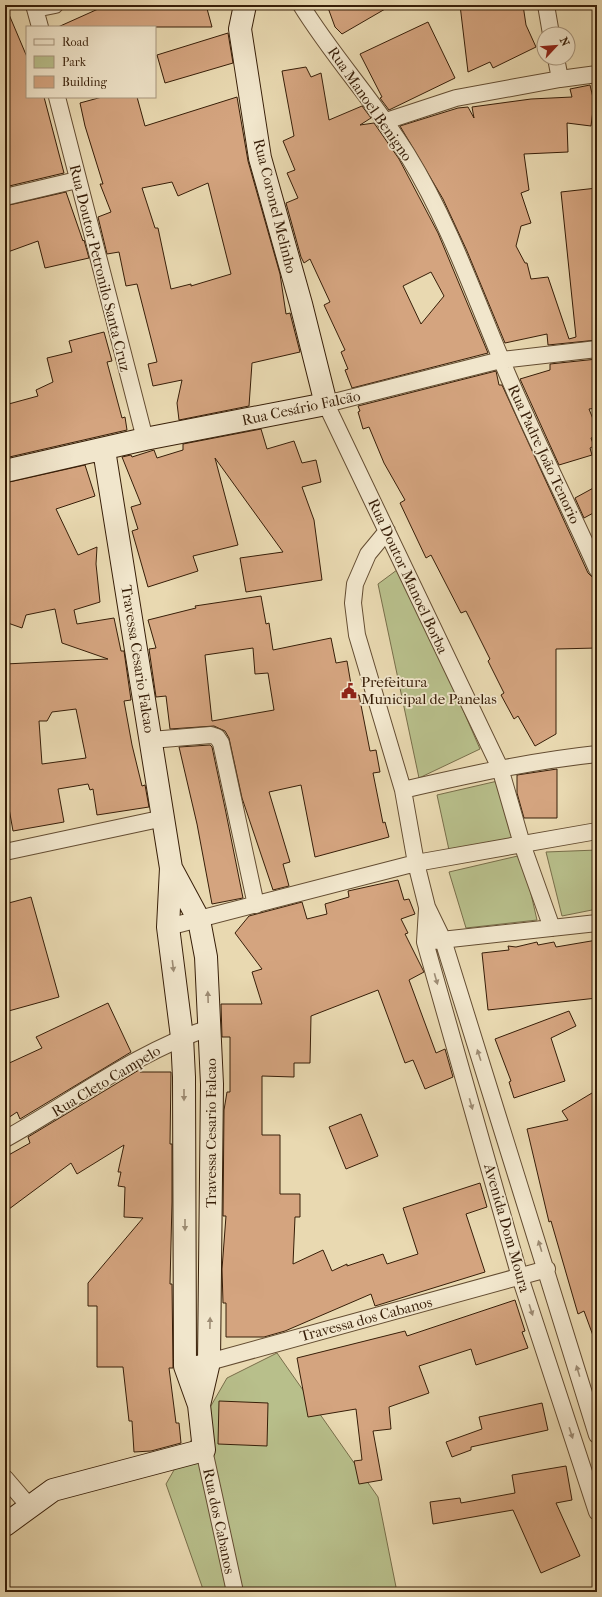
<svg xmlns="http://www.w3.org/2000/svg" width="602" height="1597" viewBox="0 0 602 1597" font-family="'IM FELL French Canon',serif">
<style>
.green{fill:#b8bf8b;stroke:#786e4a}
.building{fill:#d4a47f;stroke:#371e08;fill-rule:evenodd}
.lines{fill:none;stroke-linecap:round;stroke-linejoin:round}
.street-casing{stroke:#644d32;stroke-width:18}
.secondary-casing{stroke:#371e08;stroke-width:24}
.street{stroke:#f1e6cc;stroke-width:16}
.secondary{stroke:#f1e6cc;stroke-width:22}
.oneway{fill:#9d8c74}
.labels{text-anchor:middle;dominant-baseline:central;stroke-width:3.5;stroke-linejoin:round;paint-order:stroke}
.street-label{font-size:15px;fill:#371e08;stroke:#f1e6cc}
.poi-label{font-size:15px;fill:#371e08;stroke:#f1e6cc;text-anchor:start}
</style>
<rect width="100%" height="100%" fill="#e9d9b1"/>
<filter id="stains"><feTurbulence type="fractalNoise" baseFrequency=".005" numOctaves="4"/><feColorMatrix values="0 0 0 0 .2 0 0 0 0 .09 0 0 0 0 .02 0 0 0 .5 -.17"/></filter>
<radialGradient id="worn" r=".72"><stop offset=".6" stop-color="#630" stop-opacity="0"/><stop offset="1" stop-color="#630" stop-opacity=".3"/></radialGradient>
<!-- green -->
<path class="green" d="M401 567 480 749 419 778 378 584Z
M502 780 516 837 449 850 437 795Z
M597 850V909L562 916 546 852Z
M522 855 537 920 466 928 449 872Z
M277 1353 378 1497 397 1592H204L166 1484 227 1378Z"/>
<!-- building -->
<path class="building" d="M5 5 27 57V97H44L64 173 5 187Z
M107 5H206L212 27H58Z
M327 5H392L342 34 335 27Z
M460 5H523L526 25 536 47 493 68 490 62 468 72Z
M428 22 455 78 389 110 380 98 382 97 360 54Z
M228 33 233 63 165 83 157 55Z
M306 67 311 77 321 73 329 120 362 106 371 118 360 125 374 123 399 159 438 233 488 353 352 388 345 370 348 369 341 352 345 350 324 305 330 302 310 259 304 263 301 257 286 203 298 198 287 173 295 170 283 141 294 136 282 71ZM431 272 444 296 421 324 403 286Z
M590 85 594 102 591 126 567 123 568 152 524 154 529 190 521 193 531 223 521 226 516 246 525 263H527L531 279 548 277 569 339 576 337 561 192 597 188V340L548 345 547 334 505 343 467 251 443 199 400 126 458 108 468 107 474 118 472 107 531 99 572 97 570 89Z
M102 97H137L145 126 237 97 248 161 280 274 286 314 290 313 300 352 252 363 249 406 179 420 177 403 182 380 153 386 148 364 157 362 137 284 126 286 119 252 107 254 98 217 111 212 100 184H103L85 126 80 103ZM172 182 178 196 208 183 231 274 191 286V284L171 289 158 228H155L142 188Z
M66 192 83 241 84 240 89 258 45 268 38 241 5 253V206Z
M104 332 112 361 107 362 122 418 125 417 127 430 5 458V405L38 396 36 390 53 382 47 358 72 352 69 341Z
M597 359V408L589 409 597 429V436L591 438 594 446 590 448 592 455 559 465 520 379 550 370V364Z
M496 371 499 385H502L588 573 592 577 597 578V648L556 649V734L535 746 518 716 514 719 501 695 504 693 488 661 490 659 466 611 461 613 431 555 426 558 400 503 405 500 384 463 369 427 363 429 358 412 360 411 358 406Z
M261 429 267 449 294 441 302 463 316 460 321 482 302 487 314 520 322 580 246 592 240 558 283 552 215 458 238 545 193 556 198 571 148 587 132 531 138 529 131 507 141 504 122 457 131 455 132 457 154 450 157 458 183 450V444Z
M85 465 95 496 56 509 78 555 97 547 96 564 100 602 74 610 77 624 114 618 121 651H124L131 700 124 701 132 745 142 786 145 785 149 807 97 815 93 789 90 790 88 784 58 789 64 822 13 831 7 797 5 798V664L108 659 62 643 55 609 26 615 22 628 5 622V483ZM76 709 86 758 42 764 39 721H47L52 712Z
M597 486V511L584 518 575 498Z
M261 596 266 624 269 623 273 650 331 638 336 663 347 661 353 696 359 695 370 751 376 750 380 772 373 773 383 823 385 822 389 837 315 857 301 785 269 792 290 862 283 864 289 886 273 890 242 798 229 738 225 731 214 726 170 729 166 696 156 697 149 649 156 648 148 620 196 608 195 606ZM253 648 255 674 268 673 274 710 212 721 205 655Z
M210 745 212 747 225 808 243 898 212 904 197 824 179 747Z
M557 769V818H524L517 793V775Z
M398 880 404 900 409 899 415 914 401 919 408 933 405 934 424 972 409 980 436 1053 445 1049 453 1077 425 1089 413 1060 405 1063 378 990 311 1016 310 1063H294V1077L262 1076V1135H280V1194H300V1217H295L293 1264 323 1250 332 1271 347 1264V1266L383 1254 387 1264 418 1254 403 1208 480 1183 487 1207 466 1214 485 1272 375 1306 371 1294 285 1331 264 1337H226V1303H223L222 1269 226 1216H223L224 1110 227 1092H230V1037H222L221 1004H262L252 972 262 969 235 933 249 916 302 902 307 919 327 914 325 904 349 897 348 891Z
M31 897 59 997 5 1012V904Z
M597 940V998L488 1010 482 953 509 950 508 946 516 947 537 942 538 945 554 942 556 947Z
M108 1003 131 1052 20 1119 17 1112 5 1120V1065L42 1048 36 1037Z
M569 1011 576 1026 551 1038 565 1081 514 1098 509 1082 511 1081 495 1039Z
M139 1070 140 1072H171L170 1144H172V1202L170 1284H172L173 1368H169L176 1423H179L181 1443 151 1451 134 1452 132 1421H129L123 1367H97V1306H88V1283L143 1218 124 1217 125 1187 118 1186 121 1172H118L124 1145 77 1174 71 1163 5 1212V1157L30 1143 28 1137Z
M597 1090V1341H595L584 1311 578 1314 551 1221 549 1222 527 1129 568 1120 562 1111Z
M361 1114 378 1156 346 1169 329 1127Z
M515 1300 525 1331 522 1332 528 1348 476 1365 471 1349 419 1366 429 1393 389 1407 391 1429 373 1431 382 1480 359 1484 354 1461 362 1460 356 1409 308 1417 297 1358 405 1331 407 1336Z
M219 1401 268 1403 267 1446 218 1444Z
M542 1403 548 1430 471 1447V1450L452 1457 446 1442 482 1429 479 1417Z
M566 1466 572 1500 556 1503 580 1556 541 1573 513 1510 433 1524 430 1502 460 1498 461 1503 515 1493 512 1475Z"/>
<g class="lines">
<defs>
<path id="street" d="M34 5 40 27
M301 5C333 57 375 102 407 154 447 219 472 289 501 359 530 430 566 499 597 569
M546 5 551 34
M35 9 55 5
M556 58 560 79
M57 97 145 439
M386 121 456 98 560 79 597 74
M5 197 77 180
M387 531 368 554 355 584 353 603 357 635 403 790 416 863 427 907 443 940 597 1435
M151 740 211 735 217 737 221 743 256 905
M403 790C468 775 531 761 597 754
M5 852 164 818
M427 909 425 942 520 1277 597 1512
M168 927 416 863 597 831
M552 928 522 844 500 768 326 404 501 360 597 349
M432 941 597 923
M5 1139C72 1102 136 1052 209 1028
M185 1366 209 1362 547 1269
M204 1450 235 1592
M5 1478 29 1506"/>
<path id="secondary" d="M5 471 145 439 326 404 301 304 260 158 240 29 245 5
M171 868 199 920 206 957 212 1084 209 1362 199 1405
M5 1525 53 1490 204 1450 199 1405 185 1366 184 1077 182 1037 168 927 171 868 104 450"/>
</defs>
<!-- street casing -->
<use href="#street" class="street-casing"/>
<!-- secondary casing -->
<use href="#secondary" class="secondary-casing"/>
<!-- street -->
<use href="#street" class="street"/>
<!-- secondary -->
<use href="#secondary" class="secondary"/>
</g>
<!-- one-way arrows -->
<defs><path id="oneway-solid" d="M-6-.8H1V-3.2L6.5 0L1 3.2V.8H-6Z"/></defs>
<g class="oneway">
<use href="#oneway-solid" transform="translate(173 966) rotate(83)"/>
<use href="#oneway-solid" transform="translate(436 979) rotate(74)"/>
<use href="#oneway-solid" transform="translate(208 997) rotate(-92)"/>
<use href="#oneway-solid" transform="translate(479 1055) rotate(-108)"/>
<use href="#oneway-solid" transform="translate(184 1095) rotate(90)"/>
<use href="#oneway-solid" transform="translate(471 1104) rotate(74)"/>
<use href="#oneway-solid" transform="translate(185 1225) rotate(90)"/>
<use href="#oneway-solid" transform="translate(540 1246) rotate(-107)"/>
<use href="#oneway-solid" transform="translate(531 1310) rotate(72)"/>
<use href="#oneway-solid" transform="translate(210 1323) rotate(-89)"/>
<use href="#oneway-solid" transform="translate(578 1371) rotate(-107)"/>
<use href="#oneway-solid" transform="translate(571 1433) rotate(72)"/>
</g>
<!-- icons -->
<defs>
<symbol id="civic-bare" viewBox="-9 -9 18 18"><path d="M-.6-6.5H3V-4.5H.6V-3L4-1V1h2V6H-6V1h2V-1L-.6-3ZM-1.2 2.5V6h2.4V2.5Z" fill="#8f2418" stroke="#f1e6cc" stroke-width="2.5" paint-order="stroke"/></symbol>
</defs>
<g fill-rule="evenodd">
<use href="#civic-bare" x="338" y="680" width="22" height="22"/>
</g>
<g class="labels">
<!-- street labels -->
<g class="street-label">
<text transform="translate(370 104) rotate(55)">Rua Manoel Benigno</text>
<text transform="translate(275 206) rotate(76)">Rua Coronel Melinho</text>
<text transform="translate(100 268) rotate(76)">Rua Doutor Petronilo Santa Cruz</text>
<text transform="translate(301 408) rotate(-12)">Rua Cesário Falcão</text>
<text transform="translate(544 454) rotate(65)">Rua Padre João Tenorio</text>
<text transform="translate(408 576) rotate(65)">Rua Doutor Manoel Borba</text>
<text transform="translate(138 659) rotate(81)">Travessa Cesario Falcao</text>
<text transform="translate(106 1081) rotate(-31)">Rua Cleto Campelo</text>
<text transform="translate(211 1133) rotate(-90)">Travessa Cesario Falcao</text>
<text transform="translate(507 1228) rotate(74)">Avenida Dom Moura</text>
<text transform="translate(366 1319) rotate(-15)">Travessa dos Cabanos</text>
<text transform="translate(219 1521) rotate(78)">Rua dos Cabanos</text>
</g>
<!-- poi labels -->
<g class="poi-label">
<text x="361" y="682">Prefeitura<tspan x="361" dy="17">Municipal de Panelas</tspan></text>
</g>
</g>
<!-- margin -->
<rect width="602" height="1597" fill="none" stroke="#e9d9b1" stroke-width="20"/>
<rect x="6" y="6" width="590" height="1585" fill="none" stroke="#371e08" stroke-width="2"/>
<rect x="10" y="10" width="582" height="1577" fill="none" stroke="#371e08"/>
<!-- legend -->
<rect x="26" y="26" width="130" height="72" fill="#f1e6cc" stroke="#a7967e"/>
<rect x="34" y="39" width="20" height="6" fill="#f1e6cc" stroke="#a7967e"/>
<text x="62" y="46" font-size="12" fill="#371e08">Road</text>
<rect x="34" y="56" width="20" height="12" fill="#b8bf8b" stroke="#a7967e"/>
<text x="62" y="66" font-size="12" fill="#371e08">Park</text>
<rect x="34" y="76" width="20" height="12" fill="#d4a47f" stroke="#a7967e"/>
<text x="62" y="86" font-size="12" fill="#371e08">Building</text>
<!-- north arrow -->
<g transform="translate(556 46) rotate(64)"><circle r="19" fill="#f1e6cc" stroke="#a7967e"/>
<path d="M0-3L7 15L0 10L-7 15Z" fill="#8f2418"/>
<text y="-6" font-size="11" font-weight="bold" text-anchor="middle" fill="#371e08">N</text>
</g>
<rect width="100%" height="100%" filter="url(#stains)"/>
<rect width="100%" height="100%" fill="url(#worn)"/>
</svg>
